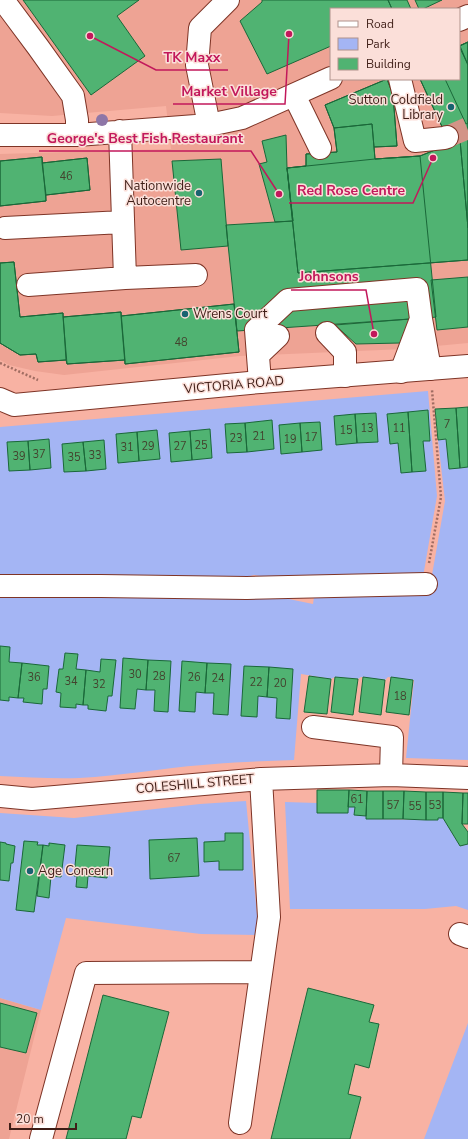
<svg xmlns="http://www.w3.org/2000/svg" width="468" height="1139" viewBox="0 0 468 1139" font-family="'Nunito Sans',sans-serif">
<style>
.built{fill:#eea394;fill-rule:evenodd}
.green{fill:#a4b5f4}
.building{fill:#50b372;stroke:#1a6839}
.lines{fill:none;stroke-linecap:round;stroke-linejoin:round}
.minor-tunnel{stroke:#d39487;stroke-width:22;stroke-dasharray:22 11;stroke-linecap:butt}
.minor-casing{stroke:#7e3426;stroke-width:24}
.major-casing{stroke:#7e3426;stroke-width:24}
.path{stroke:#a06c61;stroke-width:2.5;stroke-dasharray:2 2;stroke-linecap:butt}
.minor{stroke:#fff;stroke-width:22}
.major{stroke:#fff;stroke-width:22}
.tree{fill:#8e76a7}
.poi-dot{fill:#196370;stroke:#fbdfd9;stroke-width:1.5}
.labels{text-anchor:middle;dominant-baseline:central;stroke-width:3;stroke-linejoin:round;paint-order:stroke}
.number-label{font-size:11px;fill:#43432e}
.poi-label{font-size:13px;fill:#3f1e17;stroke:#fbdfd9;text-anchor:end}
.street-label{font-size:13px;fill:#3f1e17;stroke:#fbdfd9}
.leader{fill:none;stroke:#c2185b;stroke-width:1.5}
.callout-dot{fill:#c2185b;stroke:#fbdfd9;stroke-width:1.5}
.callout-label{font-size:14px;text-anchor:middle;font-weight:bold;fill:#c2185b;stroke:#fbdfd9;stroke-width:3;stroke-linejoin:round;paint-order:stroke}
</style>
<rect width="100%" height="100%" fill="#f8b2a3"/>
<!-- built -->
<path class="built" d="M0 0H468V343L404 349 240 356 64 375 35 371 9 365 0 360V154L171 149 166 106 52 116 0 113ZM331 9H459V79H331Z
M0 998 41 1010 9 1139H0Z"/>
<!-- green -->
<path class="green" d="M428 391 437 496 423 577 283 580 254 575 227 582 146 576H0V427Z
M446 439 449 469 468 467V760L406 758 414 680 388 677 385 680 361 677 358 679 335 677 331 679 301 674 294 760C264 761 233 762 203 765 162 768 121 776 79 778 53 779 26 777 0 776V594L122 596 150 598 211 599V593L274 596 313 604 314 597 429 592 445 501 438 440Z
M246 801 259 935 201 934 66 918 41 1010 0 998V813L74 818 200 804Z
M285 802 317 803V813H348V807H355V815L366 816V819L437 820 438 818H443L460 846 468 844V910L456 906 425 909H290Z
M468 1023V1139H424Z"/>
<!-- building -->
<path class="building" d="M23 0H139L117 16 145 56 91 95Z
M262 0H388L392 9H331V46L267 74 240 21 262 2Z
M388 0H407L411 9H392Z
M415 0H442L423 9H419Z
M468 42V136L450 144 420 79H459V46Z
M468 42V260L298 273 287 168 306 166V154L337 152 334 128 325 105 387 79 393 95 397 146 374 147 375 159 420 156 450 144 420 79H459V46Z
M468 42V65L460 46Z
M459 46 468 65V123L466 124 445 79H459Z
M387 79 393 95 397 146 374 147 372 124 334 128 325 105Z
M372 124 375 159 420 156 436 317 421 319H410L237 331 226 225 293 221 287 168 306 166V154L337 152 334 128Z
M286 135 287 168 293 221 275 222 259 164 267 162 262 141Z
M468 136V228L460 140Z
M460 140 468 228V260L298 273 287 168 375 159 420 156Z
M42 157 46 201 0 206V161Z
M42 157V163L87 158 90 190 46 195V201L0 206V161Z
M87 158 90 190 46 195 42 163Z
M221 159 228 246 181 250 172 161Z
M14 262 20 317 63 313 66 360 38 362 36 354 20 355 0 343V263Z
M14 262 20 317 63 313V317L121 312V316L234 304 239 352 125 364V360L67 364 66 360 38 362 36 354 20 355 0 343V263Z
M468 277V327L437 330 431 280Z
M234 304 239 352 125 364 121 316Z
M121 312 125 360 67 364 63 317Z
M410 319 400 343 356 344 335 325Z
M468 407V467L460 468 456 408Z
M456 408 460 468 449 469 446 439 438 440 435 409Z
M428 410 430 441H423L426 471 412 472 408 412Z
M408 412 412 472 401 473 398 443 390 444 387 414Z
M376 413 378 442 357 443 355 414Z
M355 414 357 443 336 445 334 416Z
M272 420 274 449 247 452 245 423Z
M320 422 322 450 302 452 300 423Z
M245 423 247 452 227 453 225 424Z
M300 423 302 452 281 454 279 425Z
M210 429 212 458 192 460 190 431Z
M157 430 160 459 139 461 137 432Z
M190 431 192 460 171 462 169 433Z
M137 432 139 461 118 463 116 434Z
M49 439 51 468 30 470 28 441Z
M104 440 106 469 86 471 83 442Z
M28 441 30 470 9 471 7 442Z
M83 442 86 471 64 472 62 444Z
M0 646 10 647 9 662 22 663 18 698 9 697V701L0 700Z
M65 653 78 654 76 669 86 670 83 705 76 704V708L60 707 61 693 56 692 59 669H63Z
M123 658 148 660 146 690 137 689 135 709 120 708Z
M101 659 116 660 112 696H108L106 711 88 709V705H83L86 670 100 672Z
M148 660 171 661 168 712 154 711 155 690H146Z
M182 661 207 663 205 693 196 692 195 712 179 711Z
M22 663 49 666 47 689H43L42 704 23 702 24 698H18Z
M207 663 231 664 228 715 213 714 214 693H205Z
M244 666 269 667 267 697 258 696 257 717 241 716Z
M269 667 293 669 290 719 276 718 277 698 267 697Z
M309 676 331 679 327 714 304 712Z
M335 677 358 679 353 715 331 712Z
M363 677 385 680 381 715 359 712Z
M391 677 413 680 409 715 386 712Z
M317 790H349L348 813H317Z
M349 790 367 791 366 816 354 815 355 807H348Z
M367 791H383V819H366Z
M383 791H404L403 819H383Z
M404 791 426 792V820L403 819Z
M426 792H443V818H438V820H426Z
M443 792 463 793 462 824 468 832V844L460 846 443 818Z
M463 793H468V824H462Z
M225 833H243V870H219V861L204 862V842L225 841Z
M197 838 199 876 150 879 149 840Z
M24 841 38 842 37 845H43L34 912 16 910Z
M0 842 6 843V844L15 846 13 863H11L9 881 0 880Z
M49 843 65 845 61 877 51 876 49 898 37 896 43 845 49 846Z
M77 845 110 847 107 878 88 876 87 888 76 887 77 876H74Z
M308 988 374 1005 369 1022 379 1024 369 1068 355 1064 348 1094 361 1097 350 1139H271Z
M103 995 169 1012 141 1118 132 1116 126 1139H66Z
M0 1003 37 1013 26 1053 0 1047Z"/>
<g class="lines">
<!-- minor-tunnel -->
<path class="minor-tunnel" d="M447 137 468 128"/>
<defs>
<path id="minor" d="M3 0 38 47 73 96 77 120V135
M459 20 468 16
M400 79 415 141 444 138 447 137
M294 95 320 148
M209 125 197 65 200 28 228 0
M120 131 125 278
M0 135H77L209 125 242 118 331 78
M5 228 123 222
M28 285 125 278 196 275
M421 319 430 369
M327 333 345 352V376
M258 355 278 336
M260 382 256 330 288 300 417 289 421 319 401 372
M0 586H101L247 588 426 584
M313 727 392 737 391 775
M0 796 32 799 261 779 391 775 468 778
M460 934 468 937
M240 1123 269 917 261 779
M41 1139 86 973 261 972"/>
<path id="major" d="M0 399 14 405 260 382 468 366"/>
</defs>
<!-- minor casing -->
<use href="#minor" class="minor-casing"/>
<!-- major casing -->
<use href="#major" class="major-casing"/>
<!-- path -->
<path class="path" d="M0 363 38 380
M429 563 441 497 432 390"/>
<!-- minor -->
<use href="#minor" class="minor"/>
<!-- major -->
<use href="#major" class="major"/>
</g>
<!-- trees -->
<circle class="tree" cx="102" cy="120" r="6"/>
<!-- markers -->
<g class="poi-dot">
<circle cx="451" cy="107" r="4"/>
<circle cx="199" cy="193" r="4"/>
<circle cx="185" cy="314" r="4"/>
<circle cx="30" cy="871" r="4"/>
</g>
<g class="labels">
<!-- number labels -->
<g class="number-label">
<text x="66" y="176">46</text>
<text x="181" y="342">48</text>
<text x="447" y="424">7</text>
<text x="367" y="428">13</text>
<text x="399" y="428">11</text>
<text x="346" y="430">15</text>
<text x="259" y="436">21</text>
<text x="311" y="437">17</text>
<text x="236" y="438">23</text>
<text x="290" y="439">19</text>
<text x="201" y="445">25</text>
<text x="148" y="446">29</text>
<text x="180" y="446">27</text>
<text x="127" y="447">31</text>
<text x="39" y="454">37</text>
<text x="95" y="455">33</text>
<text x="19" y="456">39</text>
<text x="74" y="457">35</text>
<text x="135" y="674">30</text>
<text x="159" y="676">28</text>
<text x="34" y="677">36</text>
<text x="194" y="677">26</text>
<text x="218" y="678">24</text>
<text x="71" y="681">34</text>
<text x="256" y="682">22</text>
<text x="280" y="683">20</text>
<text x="99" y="684">32</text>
<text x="400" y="696">18</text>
<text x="357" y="799">61</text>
<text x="393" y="805">57</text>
<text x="435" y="805">53</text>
<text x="415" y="806">55</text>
<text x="174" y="858">67</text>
</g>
<!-- poi labels -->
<g class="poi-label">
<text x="443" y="100">Sutton Coldfield<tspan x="443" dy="15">Library</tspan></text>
<text x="191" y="186">Nationwide<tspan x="191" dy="15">Autocentre</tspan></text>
<text x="193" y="314" text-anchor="start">Wrens Court</text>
<text x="38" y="871" text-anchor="start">Age Concern</text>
</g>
<!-- street labels -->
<g class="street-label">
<text transform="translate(234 385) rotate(-5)">VICTORIA ROAD</text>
<text transform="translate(195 784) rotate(-5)">COLESHILL STREET</text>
</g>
</g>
<!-- callouts -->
<path class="leader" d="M90 36L156 70H228M289 34L285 104H173M279 194L251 151H39M433 158L413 203H289M374 334L366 290H291"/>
<g class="callout-dot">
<circle cx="90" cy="36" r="4"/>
<circle cx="289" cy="34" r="4"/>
<circle cx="279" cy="194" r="4"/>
<circle cx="433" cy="158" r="4"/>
<circle cx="374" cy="334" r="4"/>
</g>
<g class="callout-label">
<text x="192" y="62">TK Maxx</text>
<text x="229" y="96">Market Village</text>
<text x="145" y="143">George's Best Fish Restaurant</text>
<text x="351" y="195">Red Rose Centre</text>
<text x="329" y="281">Johnsons</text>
</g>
<!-- legend -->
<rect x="330" y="8" width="130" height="72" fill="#fbdfd9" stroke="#b0928b"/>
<rect x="338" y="21" width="20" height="6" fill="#ffffff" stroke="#b0928b"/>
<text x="366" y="28" font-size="12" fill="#3f1e17">Road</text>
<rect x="338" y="38" width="20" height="12" fill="#a4b5f4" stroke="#b0928b"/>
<text x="366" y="48" font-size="12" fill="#3f1e17">Park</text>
<rect x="338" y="58" width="20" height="12" fill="#50b372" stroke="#b0928b"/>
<text x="366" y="68" font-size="12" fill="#3f1e17">Building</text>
<!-- scale -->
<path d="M10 1123v6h66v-6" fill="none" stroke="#3f1e17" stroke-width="2"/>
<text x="16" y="1123" font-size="12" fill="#3f1e17" stroke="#fbdfd9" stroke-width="3" paint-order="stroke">20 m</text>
</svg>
